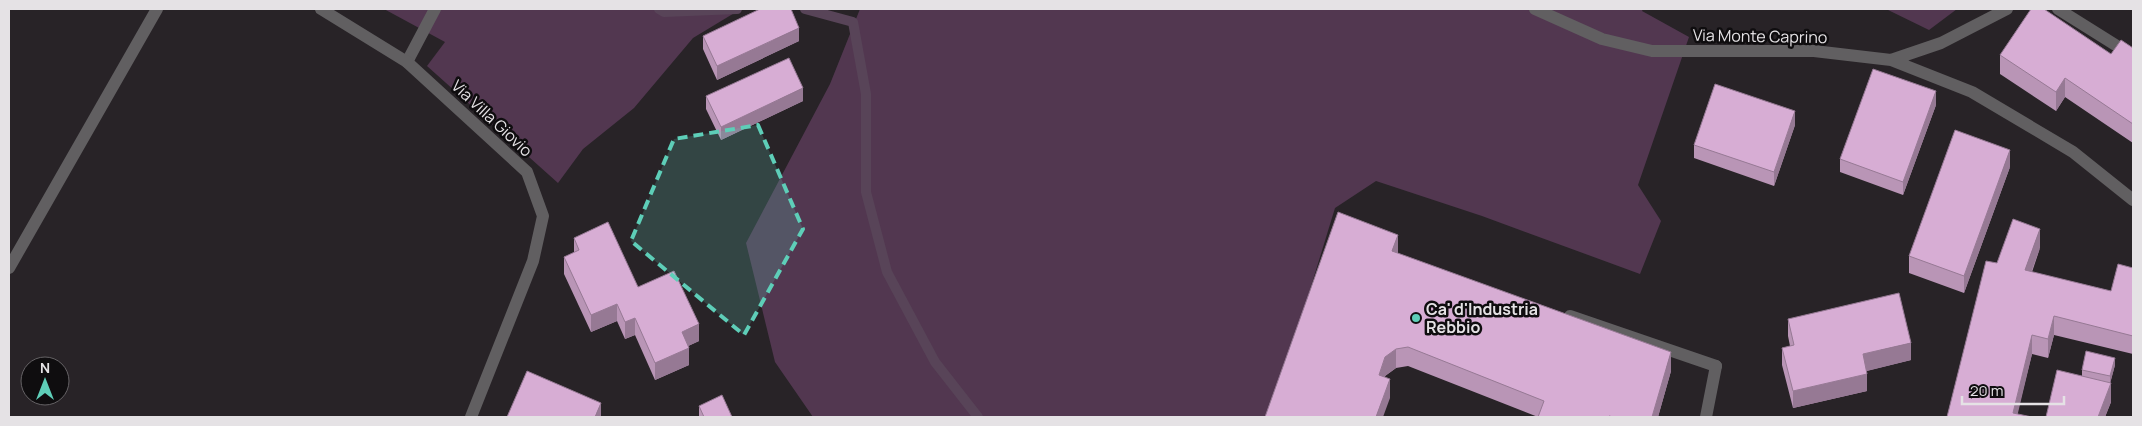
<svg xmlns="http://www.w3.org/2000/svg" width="2142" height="426" viewBox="0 0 2142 426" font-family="Manrope,sans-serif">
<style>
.green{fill:#523750}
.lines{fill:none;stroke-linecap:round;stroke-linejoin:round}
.stream{stroke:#584458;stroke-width:10}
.lane{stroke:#615f61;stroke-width:12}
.street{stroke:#615f61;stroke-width:12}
.wall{fill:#b995b6}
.shaded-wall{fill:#967994}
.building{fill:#d7add4;stroke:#967994}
.marked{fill:#5eceb8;fill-opacity:0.2;stroke:#5eceb8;stroke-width:4;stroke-dasharray:10 6;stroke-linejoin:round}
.poi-dot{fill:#5eceb8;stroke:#0f0d0f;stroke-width:2}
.labels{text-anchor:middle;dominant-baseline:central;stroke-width:5;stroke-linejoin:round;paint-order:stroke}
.street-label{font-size:16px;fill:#e5e2e5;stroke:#0f0d0f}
.poi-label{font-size:16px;font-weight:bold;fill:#e5e2e5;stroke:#0f0d0f;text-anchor:start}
</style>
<rect width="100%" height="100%" fill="#282327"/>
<!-- green -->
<path class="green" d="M384 9H741L693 38 634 108 583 149 558 183 427 66 445 42Z
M860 9H1643L1642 11 1689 37 1638 185 1661 221 1640 274 1482 216 1376 181 1335 208 1271 417H813L775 362 746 243 830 84Z
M1886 9H1957L1929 30Z"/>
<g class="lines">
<!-- stream -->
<path class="stream" d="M659 9 664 12 737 9
M805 9 853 22 866 94V192L887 272 935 362 978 417"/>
<!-- lane -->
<path class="lane" d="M407 62 435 9
M1570 316 1716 366"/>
<!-- street -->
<path class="street" d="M321 9 407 62 527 172 543 216 533 261 471 417
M1535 9 1602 39 1652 51H1814L1891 60 1972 92 2073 152 2133 200
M2058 9 2133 56
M1891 60 1941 43 2007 9
M9 268 157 9
M1706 417 1716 366"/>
</g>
<!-- wall -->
<path class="wall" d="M703 36 799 41 717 80 703 49Z
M2133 48V143L2065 97 2056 111 2000 74V55L2111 54Z
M706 96 803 101 721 140 706 109Z
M1936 105 1903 195 1840 172V159Z
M1795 125 1774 186 1694 158V145Z
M2010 167 1964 293 1909 273V256Z
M574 238 638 287 699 341 688 346 689 365 655 380 635 335 625 339 617 321 591 332 564 274V257L574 253Z
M2040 248 2032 272 2111 291 2133 268V354L2054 335 2048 358 2032 354 2017 414 1947 417Z
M1398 254 1671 371 1658 417H1538L1408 366 1396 368 1385 376 1390 398 1265 417Z
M1788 319 1911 360 1866 371 1867 391 1793 408 1782 365V348L1790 346 1788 336Z
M2115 365 2110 383 2111 402 2105 417H2046L2082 376V370Z
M699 406 732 417H699Z"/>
<!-- shaded-wall -->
<path class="shaded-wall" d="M799 28V41L717 80V66Z
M2065 78V97L2056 111V92Z
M803 88V101L721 140V127Z
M1936 91V105L1903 195V182Z
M1795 111V125L1774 186V172Z
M2010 150V167L1964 293V276Z
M2040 229V248L2025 289V270Z
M1398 235V254L1392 251Z
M617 304V321L591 332V315Z
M2054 316V335L2048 358V339Z
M635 318V335L625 339V322Z
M699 324V341L682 349V332Z
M2032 335V354L2017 417 2013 413Z
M1911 343V360L1863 372V354Z
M689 348V365L655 380V363Z
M1396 349V368L1385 376 1379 394V375L1385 357Z
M1671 352V371L1658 417H1652Z
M2115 358V365L2110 384V376Z
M1867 374V391L1793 408V391Z
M1390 379V398L1383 417H1376Z
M2111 383V402L2105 417H2098Z
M601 403V417H595Z"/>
<!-- building -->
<path class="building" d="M760 9H791L799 28 717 66 703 36Z
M2031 9H2044L2111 54 2121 40 2133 48V124L2065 78 2056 92 2000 55Z
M789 58 803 88 721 127 706 96Z
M1873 69 1936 91 1903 182 1840 159Z
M1715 84 1795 111 1774 172 1694 145Z
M1955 130 2010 150 1964 276 1909 256Z
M1338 212 1398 235 1392 251 1671 352 1652 417H1613L1609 416 1608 417H1538L1544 401 1408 347 1396 349 1385 357 1379 375 1390 379 1376 417H1265Z
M2013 219 2040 229 2025 270 2111 291 2118 264 2133 268V336L2054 316 2048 339 2032 335 2013 413 2032 417H1947L1986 261 1997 263Z
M608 222 638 287 674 271 699 324 682 332 689 348 655 363 635 318 625 322 617 304 591 315 564 257 579 250 574 238Z
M1899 293 1911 343 1863 354 1867 374 1793 391 1782 348 1794 345 1788 319Z
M2086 351 2115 358 2110 376 2082 370Z
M2057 370 2111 383 2098 417H2046Z
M527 371 601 403 595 417H507Z
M722 395 732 417H704L699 406Z"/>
<!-- marked area -->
<path class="marked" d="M758 125 803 229 744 335 631 241 674 139Z"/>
<!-- markers -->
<circle class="poi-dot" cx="1416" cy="318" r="5"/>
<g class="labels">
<!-- street labels -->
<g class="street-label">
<text transform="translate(1760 36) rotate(1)">Via Monte Caprino</text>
<text transform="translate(492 118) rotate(43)">Via Villa Giovio</text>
</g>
<!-- poi labels -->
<g class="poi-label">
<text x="1426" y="309">Ca' d'Industria<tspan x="1426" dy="18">Rebbio</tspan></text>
</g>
</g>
<!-- border -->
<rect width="2142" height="426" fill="none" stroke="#e5e2e5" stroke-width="20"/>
<!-- north arrow -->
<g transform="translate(45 381)"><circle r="24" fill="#0f0d0f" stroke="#656265"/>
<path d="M0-4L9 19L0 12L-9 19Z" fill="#5eceb8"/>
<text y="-8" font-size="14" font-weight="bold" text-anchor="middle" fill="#e5e2e5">N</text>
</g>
<!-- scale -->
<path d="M1962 396v8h102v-8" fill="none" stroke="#e5e2e5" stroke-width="2.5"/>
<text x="1970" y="396" font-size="15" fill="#e5e2e5" stroke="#0f0d0f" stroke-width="4" paint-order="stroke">20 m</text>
</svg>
